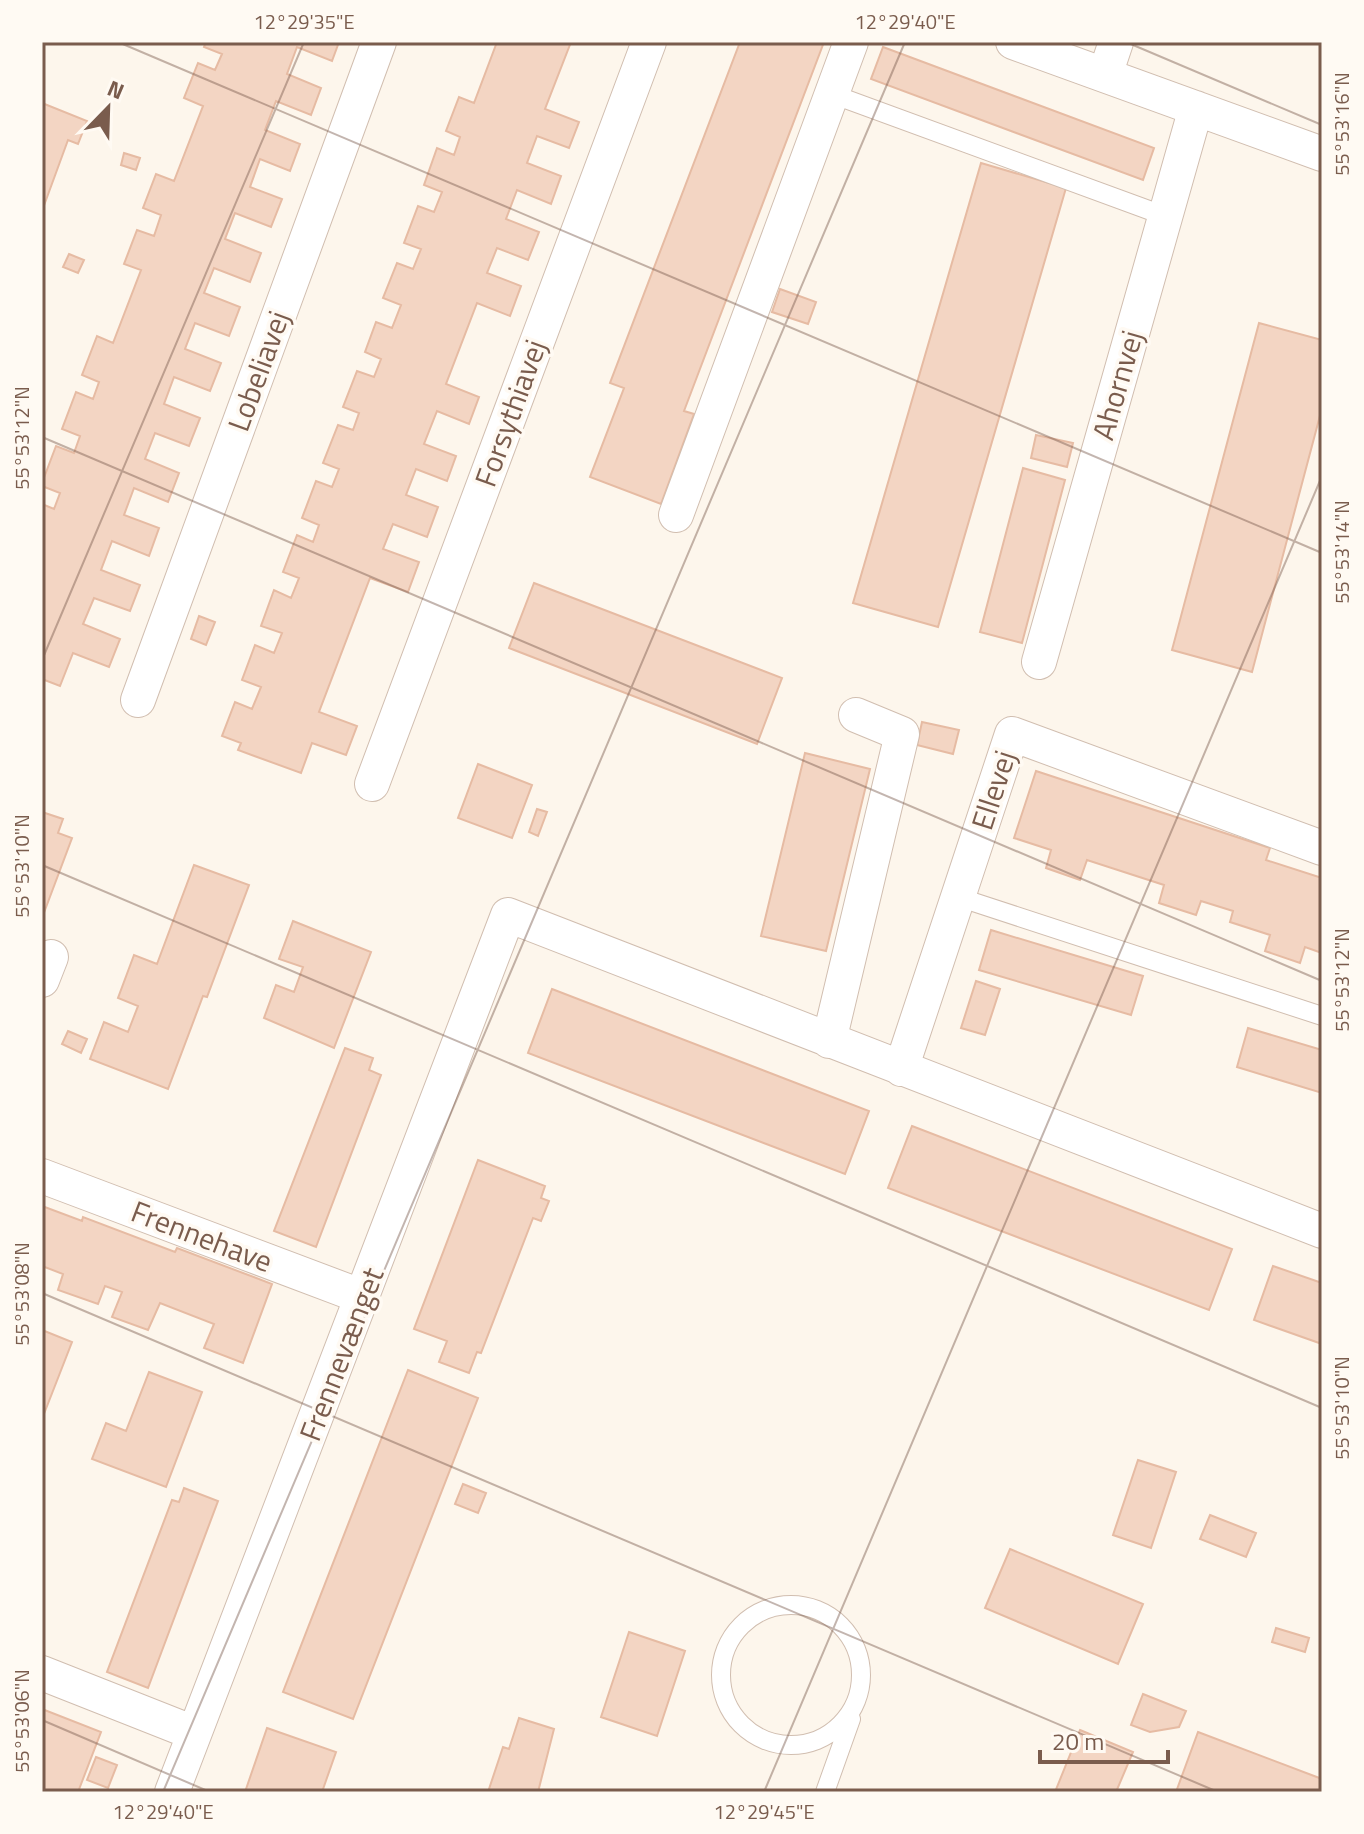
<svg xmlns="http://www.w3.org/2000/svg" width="1364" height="1834" viewBox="0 0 1364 1834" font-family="'Titillium Web',sans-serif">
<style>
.building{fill:#f3d5c3;stroke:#e6bba3;stroke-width:2}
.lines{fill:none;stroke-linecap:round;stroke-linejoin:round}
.lane-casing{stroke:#d1beb0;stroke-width:20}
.street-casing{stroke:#d1beb0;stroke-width:36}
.lane{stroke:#fff;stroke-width:18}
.street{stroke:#fff;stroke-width:34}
.ticks{fill:none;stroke:#7a5c4d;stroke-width:2;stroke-opacity:0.45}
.labels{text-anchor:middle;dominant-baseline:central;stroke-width:7;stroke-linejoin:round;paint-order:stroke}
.street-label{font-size:30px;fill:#7a5c4d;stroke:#fffaf3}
.neatline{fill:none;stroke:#7a5c4d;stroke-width:3}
.ticks-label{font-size:20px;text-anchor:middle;fill:#7a5c4d}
</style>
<rect width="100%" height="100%" fill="#fdf6ec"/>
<!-- building -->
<path class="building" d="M206 42H339L332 61 297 47 287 74 321 88 311 115 276 101 265 130 300 144 290 171 260 159 250 187 282 199 271 227 235 213 225 239 261 253 250 282 214 268 204 293 240 307 229 336 195 323 185 349 221 363 210 391 174 377 164 404 200 418 189 446 155 433 145 459 179 473 168 502 134 488 124 515 159 528 149 556 112 541 101 570 140 585 130 611 94 598 83 624 120 639 109 667 73 653 60 686 42 679V504L54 509 60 493 42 486V483L56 446 74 453 80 436 62 429 76 392 93 399 99 382 82 375 97 336 113 343 141 270 124 264 137 230 154 236 161 215 143 208 156 174 174 181 203 106 184 98 198 63 215 70 222 54 204 47Z
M497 42H571L545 109 579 122 569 148 537 136 527 163 561 176 551 204 517 190 506 219 539 232 528 260 497 248 487 273 521 286 510 316 477 303 446 384 479 397 469 424 437 411 424 444 456 456 447 481 416 469 406 495 438 507 427 537 393 524 383 549 419 562 408 592 370 578 319 712 357 726 346 755 312 743 301 773 238 750 241 743 222 736 235 702 252 709 261 687 242 680 255 645 274 653 282 633 261 626 274 590 291 598 299 578 283 572 297 535 313 542 319 525 302 518 316 481 332 487 339 469 323 463 338 425 353 430 359 413 343 407 357 371 374 377 381 359 365 352 376 322 392 328 401 305 383 298 397 263 413 269 421 249 404 243 418 206 434 212 442 192 424 185 437 148 454 155 460 137 446 131 459 97 474 103Z
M740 42H824L684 411 694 414 661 504 590 477 624 388 610 383Z
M883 47 1154 148 1143 180 871 79Z
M42 103 87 121 78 144 68 140 42 211Z
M124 153 140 158 136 170 121 165Z
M981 163 1066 188 938 627 853 603Z
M69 254 84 260 78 273 63 267Z
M780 289 816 302 808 324 772 312Z
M1259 323 1322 340V408L1252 672 1172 650Z
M1036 435 1073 443 1067 467 1031 458Z
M1023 468 1065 480 1022 643 980 632Z
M534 583 782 678 757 744 509 648Z
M199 616 215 622 206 645 191 639Z
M922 722 959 730 953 754 917 745Z
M805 753 870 769 826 951 761 936Z
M478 764 532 785 512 838 458 818Z
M1036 771 1270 848 1266 860 1322 878V953L1305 947 1300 963 1265 951 1270 935 1230 922 1233 911 1201 901 1196 915 1159 903 1164 885 1087 860 1080 880 1046 868 1051 850 1014 838Z
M537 809 547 812 538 836 529 832Z
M42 812 63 819 58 833 72 838 42 918Z
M194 865 249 885 207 997 203 996 168 1089 90 1059 104 1022 128 1032 138 1006 118 998 134 955 157 964Z
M293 921 371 952 334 1048 264 1018 276 985 294 992 303 967 279 959Z
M991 930 1143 976 1131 1015 979 970Z
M976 981 1000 989 985 1035 961 1028Z
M552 989 869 1111 845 1174 528 1053Z
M1248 1028 1322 1050V1093L1237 1067Z
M68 1031 87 1039 81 1053 62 1044Z
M345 1048 373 1058 369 1070 381 1075 316 1247 274 1231Z
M912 1126 1232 1249 1209 1310 888 1188Z
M478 1160 545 1186 541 1198 549 1201 541 1221 533 1218 481 1353 477 1352 469 1373 439 1362 447 1341 414 1329Z
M42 1206 82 1221 83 1217 175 1252 177 1248 272 1284 243 1363 204 1348 214 1324 160 1303 148 1330 112 1317 122 1292 105 1286 98 1304 58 1290 63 1274 42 1266Z
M1273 1266 1322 1283V1344L1254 1320Z
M42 1330 72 1342 42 1419Z
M408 1370 478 1398 353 1719 283 1692Z
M149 1372 202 1392 166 1487 92 1459 106 1423 126 1431Z
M1138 1460 1176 1472 1151 1548 1113 1535Z
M463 1484 486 1493 478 1513 455 1504Z
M184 1488 218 1501 148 1688 107 1672 172 1500 179 1502Z
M1210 1515 1256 1533 1246 1557 1200 1539Z
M1010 1549 1143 1604 1118 1664 985 1608Z
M1276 1628 1309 1638 1305 1652 1272 1642Z
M629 1632 685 1651 657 1736 601 1717Z
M1143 1694 1186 1711 1179 1727 1150 1732 1131 1725Z
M42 1709 101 1732 78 1792H42Z
M519 1718 554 1729 538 1792H488L503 1747 509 1749Z
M267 1728 336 1752 322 1792H245Z
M1080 1730 1133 1752 1116 1792H1055Z
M1198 1732 1322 1779 1320 1792H1176Z
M96 1757 117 1765 108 1788 87 1780Z"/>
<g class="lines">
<defs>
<path id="lane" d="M832 94 1165 216
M958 897 1322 1016
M721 1675a70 70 0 1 1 140 0a70 70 0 1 1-140 0Z
M825 1792 851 1719"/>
<path id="street" d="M1013 42 1322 154
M1105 75 1116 42
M676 515 851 42
M1039 662 1196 108
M138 700 379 42
M372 784 649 42
M42 980 51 957
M829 1041 902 734 856 715
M901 1069 1012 734 1322 848
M42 1176 363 1297
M42 1673 194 1733
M172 1792 508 915 1322 1231"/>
</defs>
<!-- lane casing -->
<use href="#lane" class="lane-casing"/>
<!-- street casing -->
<use href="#street" class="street-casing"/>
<!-- lane -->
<use href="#lane" class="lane"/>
<!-- street -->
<use href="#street" class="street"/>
</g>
<!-- ticks -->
<path class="ticks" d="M118 42 1322 553M1126 42 1322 125M42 437 1322 981M42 660 304 42M42 865 1322 1408M42 1293 1218 1792M42 1720 210 1792M163 1792 905 42M764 1792 1322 476"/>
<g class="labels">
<!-- street labels -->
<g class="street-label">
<text transform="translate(258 371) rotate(-70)">Lobeliavej</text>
<text transform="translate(1117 385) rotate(-74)">Ahornvej</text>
<text transform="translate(510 413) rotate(-70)">Forsythiavej</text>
<text transform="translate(993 790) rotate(-72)">Ellevej</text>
<text transform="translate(202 1236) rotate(21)">Frennehave</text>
<text transform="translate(341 1354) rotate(-69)">Frennevænget</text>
</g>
</g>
<!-- border -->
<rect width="1364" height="1834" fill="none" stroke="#fffaf3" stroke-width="88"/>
<!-- north arrow -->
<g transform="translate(108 108) rotate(23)" stroke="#fffaf3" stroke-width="6" paint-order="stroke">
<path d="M0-6L14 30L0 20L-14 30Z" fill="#7a5c4d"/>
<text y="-12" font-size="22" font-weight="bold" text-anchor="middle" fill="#7a5c4d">N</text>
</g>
<!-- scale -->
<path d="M1040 1750v12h128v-12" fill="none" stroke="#7a5c4d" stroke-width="4"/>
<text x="1052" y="1750" font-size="24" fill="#7a5c4d" stroke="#fffaf3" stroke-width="6" paint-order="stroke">20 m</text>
<rect x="44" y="44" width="1276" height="1746" class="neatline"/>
<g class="ticks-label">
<text x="304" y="29">12°29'35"E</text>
<text x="905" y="29">12°29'40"E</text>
<text transform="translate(1342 124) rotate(-90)" y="7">55°53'16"N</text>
<text transform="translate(22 438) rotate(-90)" y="7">55°53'12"N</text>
<text transform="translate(1342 552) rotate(-90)" y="7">55°53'14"N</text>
<text transform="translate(22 866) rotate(-90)" y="7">55°53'10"N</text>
<text transform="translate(1342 980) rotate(-90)" y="7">55°53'12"N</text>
<text transform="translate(22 1294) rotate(-90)" y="7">55°53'08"N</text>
<text transform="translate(1342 1408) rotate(-90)" y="7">55°53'10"N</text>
<text transform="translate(22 1721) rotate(-90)" y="7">55°53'06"N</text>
<text x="163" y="1819">12°29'40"E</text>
<text x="764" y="1819">12°29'45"E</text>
</g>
</svg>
